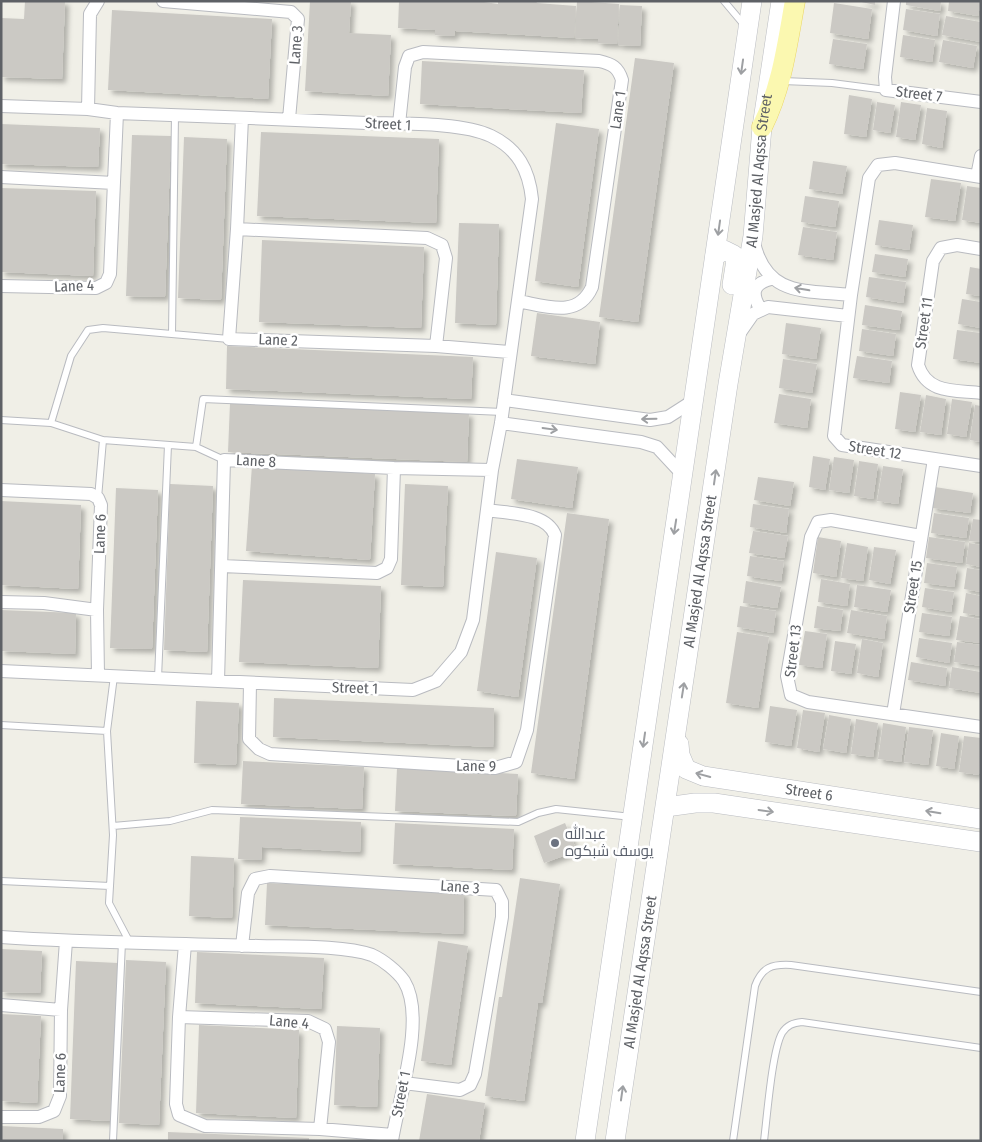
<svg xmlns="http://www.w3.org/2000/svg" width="982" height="1142" viewBox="0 0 982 1142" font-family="'Fira Sans Condensed',Cairo,sans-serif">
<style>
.building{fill:#cbc9c4;filter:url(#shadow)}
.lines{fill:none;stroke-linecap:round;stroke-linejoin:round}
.lane-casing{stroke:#b9bbc0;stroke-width:8}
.street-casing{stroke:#b9bbc0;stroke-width:14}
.secondary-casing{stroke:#babcc1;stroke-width:20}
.primary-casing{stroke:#ebd565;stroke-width:21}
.lane{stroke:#fff;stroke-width:6}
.street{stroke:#fff;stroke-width:12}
.secondary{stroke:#fff;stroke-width:19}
.primary{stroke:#fbf8b0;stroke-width:20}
.oneway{stroke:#9ea0a3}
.worship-dot{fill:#6b7280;stroke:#fff;stroke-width:2}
.labels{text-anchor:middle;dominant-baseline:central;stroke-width:5;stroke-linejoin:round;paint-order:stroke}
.street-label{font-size:15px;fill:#5e6166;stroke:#fff}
.worship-label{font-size:15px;fill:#5b616d;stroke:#fff;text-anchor:start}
</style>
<defs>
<filter id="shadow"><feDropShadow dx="4" dy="4" stdDeviation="2.5" flood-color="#0004"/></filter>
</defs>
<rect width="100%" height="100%" fill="#f0efe7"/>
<!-- building -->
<path class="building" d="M25 1H65L62 79 1 77V18L24 19Z
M310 1H351L349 33 391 35 388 96 305 91Z
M399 1H477L498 4V1H536L537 3 576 6 574 38 455 31 454 36 435 35V30L398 28Z
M577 1 619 4 617 44 598 43V39L575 38Z
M857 1H875V5Z
M906 1H941L940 11 906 5Z
M949 1H981L978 16 948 11Z
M834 3 872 9 868 39 830 33Z
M620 5 642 6 640 46 618 45Z
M906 9 940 14 937 36 903 30Z
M112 10 272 19 268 99 108 90Z
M946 16 981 22V42L942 35Z
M903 35 935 40 932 62 900 57Z
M833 39 867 44 863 69 829 64Z
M943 40 977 46 973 68 939 62Z
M635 58 674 63 638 322 599 317Z
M422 61 584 70 581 113 420 104Z
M849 95 872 99 866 137 844 134Z
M877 102 895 105 890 133 873 130Z
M901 102 921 105 915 140 896 137Z
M927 108 947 111 942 148 922 144Z
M556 123 599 129 578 287 535 281Z
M1 124 100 128 98 167 1 164Z
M261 132 439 139 436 223 257 216Z
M132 135 171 136 165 297 126 296Z
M184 137 227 139 221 300 178 298Z
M813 161 847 166 842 194 809 189Z
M931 179 961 183 955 221 925 217Z
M967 186 981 188V223L962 220Z
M1 188 96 191 93 276 1 272Z
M805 196 839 201 835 227 801 222Z
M879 220 913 225 909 250 875 245Z
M459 223 499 224 496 325 455 323Z
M803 227 837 232 833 260 798 255Z
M262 240 424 247 421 328 259 322Z
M875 254 908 259 905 277 872 272Z
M970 267 981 269V296L966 294Z
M869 277 906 282 903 303 866 297Z
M962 299 981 302V328L958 324Z
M865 305 902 311 899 330 862 325Z
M537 313 600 322 595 364 531 356Z
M786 323 821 328 816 359 782 354Z
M862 329 896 334 893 356 859 351Z
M957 330 981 333V363L953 359Z
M227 346 473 357 471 399 226 389Z
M857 356 892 361 889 383 853 378Z
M783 359 817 364 812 393 779 388Z
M900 392 921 395 915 432 895 429Z
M779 394 811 399 807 428 774 423Z
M926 395 946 399 941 435 920 432Z
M952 399 972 402 966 437 947 434Z
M230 403 469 413 467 462 228 452Z
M975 405 981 406V442L970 440Z
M813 456 830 459 825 490 809 487Z
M834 457 854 460 849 493 829 490Z
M517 459 578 467 572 508 511 499Z
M859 461 878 464 873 499 854 496Z
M252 465 375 474 370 560 246 551Z
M883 466 903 469 898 504 877 501Z
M758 477 794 482 790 506 754 500Z
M170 484 213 486 207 652 164 650Z
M405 484 448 486 443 587 401 585Z
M935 487 973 493 970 513 932 508Z
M116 488 158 490 152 649 110 648Z
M1 501 81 505 78 589 1 585Z
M753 504 789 509 786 533 750 527Z
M567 513 609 519 574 779 531 773Z
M934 513 969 518 966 538 931 533Z
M973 519 981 520V542L969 541Z
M753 531 788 536 784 558 749 553Z
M818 537 841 541 836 577 813 573Z
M929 537 965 542 962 563 926 558Z
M847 543 868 547 863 581 841 578Z
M969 543 981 545V567L966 564Z
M874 547 896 550 890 584 869 580Z
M496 552 537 558 518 697 477 691Z
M750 556 784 561 781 581 747 576Z
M927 563 957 567 954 587 924 583Z
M967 568 981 570V592L964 589Z
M821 579 850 584 847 606 818 602Z
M243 580 381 586 378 668 239 662Z
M746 581 781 587 777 608 743 603Z
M857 585 891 590 887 612 854 607Z
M925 588 954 592 951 612 922 607Z
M966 593 981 596V616L963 613Z
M740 606 776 611 773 633 737 627Z
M817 606 843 610 840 631 814 628Z
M1 610 76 613 75 654 1 651Z
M851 610 887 616 884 639 847 633Z
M922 613 952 617 949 636 919 632Z
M960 616 981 619V643L956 640Z
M805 631 827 634 822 668 799 665Z
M737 632 769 637 758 708 726 703Z
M919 638 952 643 949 663 916 657Z
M862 639 883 643 878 677 857 673Z
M835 641 856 644 851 674 831 671Z
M957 642 981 645V666L954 662Z
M911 662 947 668 945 686 908 680Z
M952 667 981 672V693L949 688Z
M274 698 494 708 493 747 273 737Z
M196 701 239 703 236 765 194 763Z
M770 706 797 710 791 746 765 742Z
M803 710 825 713 819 752 797 748Z
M829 715 851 719 846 753 823 749Z
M856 719 878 723 873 757 851 754Z
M883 723 906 727 901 762 878 759Z
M909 727 933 730 928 765 904 762Z
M941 733 959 736 954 769 936 766Z
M964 736 981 738 979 775 959 772Z
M243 761 364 767 362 809 241 804Z
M397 768 518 774 516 816 395 811Z
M240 817 361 822 360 852 262 847 261 860 238 859Z
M395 823 514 829 512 870 393 864Z
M565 823 577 851 544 863 534 836Z
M191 856 234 858 232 918 189 916Z
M520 878 560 884 542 1003H538L524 1101 485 1096 499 997H502Z
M267 883 464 892 463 934 265 925Z
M438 941 468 946 451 1065 421 1061Z
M1 949 42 951 40 993 1 992Z
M197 952 324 958 321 1009 195 1003Z
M126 960 166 962 159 1125 119 1123Z
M76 961 118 963 111 1121 70 1119Z
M1 1014 41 1016 37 1103 1 1101Z
M199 1025 299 1030 296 1118 196 1113Z
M337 1026 380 1028 377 1107 334 1105Z
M427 1094 485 1103 479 1141H419Z
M1 1126 63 1129V1141H1Z
M168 1132 309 1138V1141H168Z"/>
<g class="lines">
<defs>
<path id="lane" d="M724 1 745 26
M783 81 832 83 886 90
M172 334 175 115
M1 420 51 423 103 440 196 447 224 460
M51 423 71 356 88 330 103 328 229 339
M196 447 203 399 503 412
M98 498 103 440
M114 676 107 731 113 835 109 903 129 941
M158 678 168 445
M1 725 107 731
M113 826 170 821 212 810 518 822 538 813 556 809 632 817
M1 881 110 886
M113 1141 122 942
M733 1141 755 986C762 967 772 964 791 965L981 992
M764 1141C767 1117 772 1051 782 1033 787 1025 793 1023 802 1022L981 1048"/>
<path id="street" d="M163 1 291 12 298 19 289 119
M894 1 885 77 886 90 981 102
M1 106 88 109 117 113C200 116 284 119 367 123 401 124 462 122 491 136 518 149 529 170 532 199L501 423 492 470 473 620 461 652 436 681 413 690 1 671
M88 109 90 14 98 1
M242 118 237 229 229 339 436 346 509 352
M399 124 405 67 409 56 423 52 599 61C612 64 618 67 622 80L592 287C578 319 546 306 518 301
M977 176 981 156
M1 177 114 183
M981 177 895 163 878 165 869 178 851 295 834 436 842 445 981 466
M237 229 427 238 442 245 446 258 436 346
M754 243C767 297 805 290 851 295
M981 249 957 245 941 248 933 261 918 365C927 394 955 390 981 393
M1 286 96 288 106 283 110 274 117 113
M761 310C751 294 752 284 771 279
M739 334 753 314 768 307 848 316
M504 400 650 420 668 417 693 401
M501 423 641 442 657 447 683 475
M1 490 91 494 98 498 101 505 97 610 98 675
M921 536 831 520 818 522 811 537 787 676 791 695 808 702 981 727
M222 566 377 573 387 568 391 559 394 468
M1 602 44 603 97 610
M218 681 224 460 394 468 492 470
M250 683 249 739 259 749 270 754 495 768 516 762 527 730 555 535C546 512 509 514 488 510
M893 714 934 459
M1 937C87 943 173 943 258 946 290 947 342 945 372 955 383 960 397 971 404 981 427 1018 398 1100 392 1141
M185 944 179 1017 176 1104 179 1115 205 1126 320 1129 393 1135
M242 946 248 893 255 879 270 876 496 890 502 902V917L475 1074 470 1085 460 1090 404 1083
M1 1005 61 1010
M179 1017 308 1021 325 1029 329 1042 320 1129
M1 1117H39L54 1111 60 1096 61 1010 66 941"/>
<g id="secondary">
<path d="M715 256 724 250 734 255 736 260 732 285"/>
<path id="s1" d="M679 744 680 755 686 769 703 776 981 819"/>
<path d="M666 807 695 803H714L981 842"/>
<path d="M585 1141 752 1"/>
<path id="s2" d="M615 1141 728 384 753 236 762 127 781 1"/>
</g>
<path id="primary" d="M762 127C782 87 787 45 795 1"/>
</defs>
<!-- lane casing -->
<use href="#lane" class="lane-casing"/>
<!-- street casing -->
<use href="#street" class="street-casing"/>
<!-- secondary casing -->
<use href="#secondary" class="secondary-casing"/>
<!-- primary casing -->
<use href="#primary" class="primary-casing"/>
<!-- lane -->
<use href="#lane" class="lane"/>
<!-- street -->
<use href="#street" class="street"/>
<!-- secondary -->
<use href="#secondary" class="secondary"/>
<!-- primary -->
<use href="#primary" class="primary"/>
</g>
<!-- one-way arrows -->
<defs><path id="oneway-shaft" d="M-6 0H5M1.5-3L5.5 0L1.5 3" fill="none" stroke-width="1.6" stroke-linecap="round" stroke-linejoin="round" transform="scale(1.25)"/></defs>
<g class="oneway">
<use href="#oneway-shaft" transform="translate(742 67) rotate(98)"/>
<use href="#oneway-shaft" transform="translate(719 228) rotate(98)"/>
<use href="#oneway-shaft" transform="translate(802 289) rotate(-170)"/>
<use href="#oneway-shaft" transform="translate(649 419) rotate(179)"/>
<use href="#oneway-shaft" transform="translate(550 429) rotate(8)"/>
<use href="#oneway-shaft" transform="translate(715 477) rotate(-82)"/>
<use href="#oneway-shaft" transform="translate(675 527) rotate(99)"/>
<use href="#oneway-shaft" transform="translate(683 690) rotate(-81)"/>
<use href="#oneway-shaft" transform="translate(644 740) rotate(98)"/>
<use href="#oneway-shaft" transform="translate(703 775) rotate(-165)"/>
<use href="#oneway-shaft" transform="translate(766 811) rotate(8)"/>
<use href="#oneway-shaft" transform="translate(933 812) rotate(-171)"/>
<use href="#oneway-shaft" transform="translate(622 1093) rotate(-82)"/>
</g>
<!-- markers -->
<circle class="worship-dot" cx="555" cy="843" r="5"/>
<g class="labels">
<!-- street labels -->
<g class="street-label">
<text transform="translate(296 45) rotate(-86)">Lane 3</text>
<text transform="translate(919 94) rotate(7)">Street 7</text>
<text transform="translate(618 110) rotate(-82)">Lane 1</text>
<text transform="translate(388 124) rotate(3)">Street 1</text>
<text stroke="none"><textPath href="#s2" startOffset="981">Al Masjed Al Aqssa Street</textPath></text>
<text transform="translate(74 286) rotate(-2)">Lane 4</text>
<text transform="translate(924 323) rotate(-82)">Street 11</text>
<text transform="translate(278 340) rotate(2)">Lane 2</text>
<text transform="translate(875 450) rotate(9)">Street 12</text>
<text transform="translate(256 461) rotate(3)">Lane 8</text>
<text transform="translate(100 534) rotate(-88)">Lane 6</text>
<text stroke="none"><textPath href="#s2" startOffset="576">Al Masjed Al Aqssa Street</textPath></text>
<text transform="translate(913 587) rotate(-81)">Street 15</text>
<text transform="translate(793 651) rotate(-83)">Street 13</text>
<text transform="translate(355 688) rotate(2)">Street 1</text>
<text transform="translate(476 766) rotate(1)">Lane 9</text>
<text stroke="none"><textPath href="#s1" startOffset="152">Street 6</textPath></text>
<text transform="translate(460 887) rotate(4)">Lane 3</text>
<text stroke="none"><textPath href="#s2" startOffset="171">Al Masjed Al Aqssa Street</textPath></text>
<text transform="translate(289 1022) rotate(5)">Lane 4</text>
<text transform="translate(60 1073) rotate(-88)">Lane 6</text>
<text transform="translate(401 1094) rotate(-79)">Street 1</text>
</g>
<!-- worship labels -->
<g class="worship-label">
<text x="565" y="834">عبدالله<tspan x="565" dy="17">يوسف شبكوه</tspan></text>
</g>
</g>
<!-- border -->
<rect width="982" height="1142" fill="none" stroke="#5e6166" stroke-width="5"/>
</svg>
